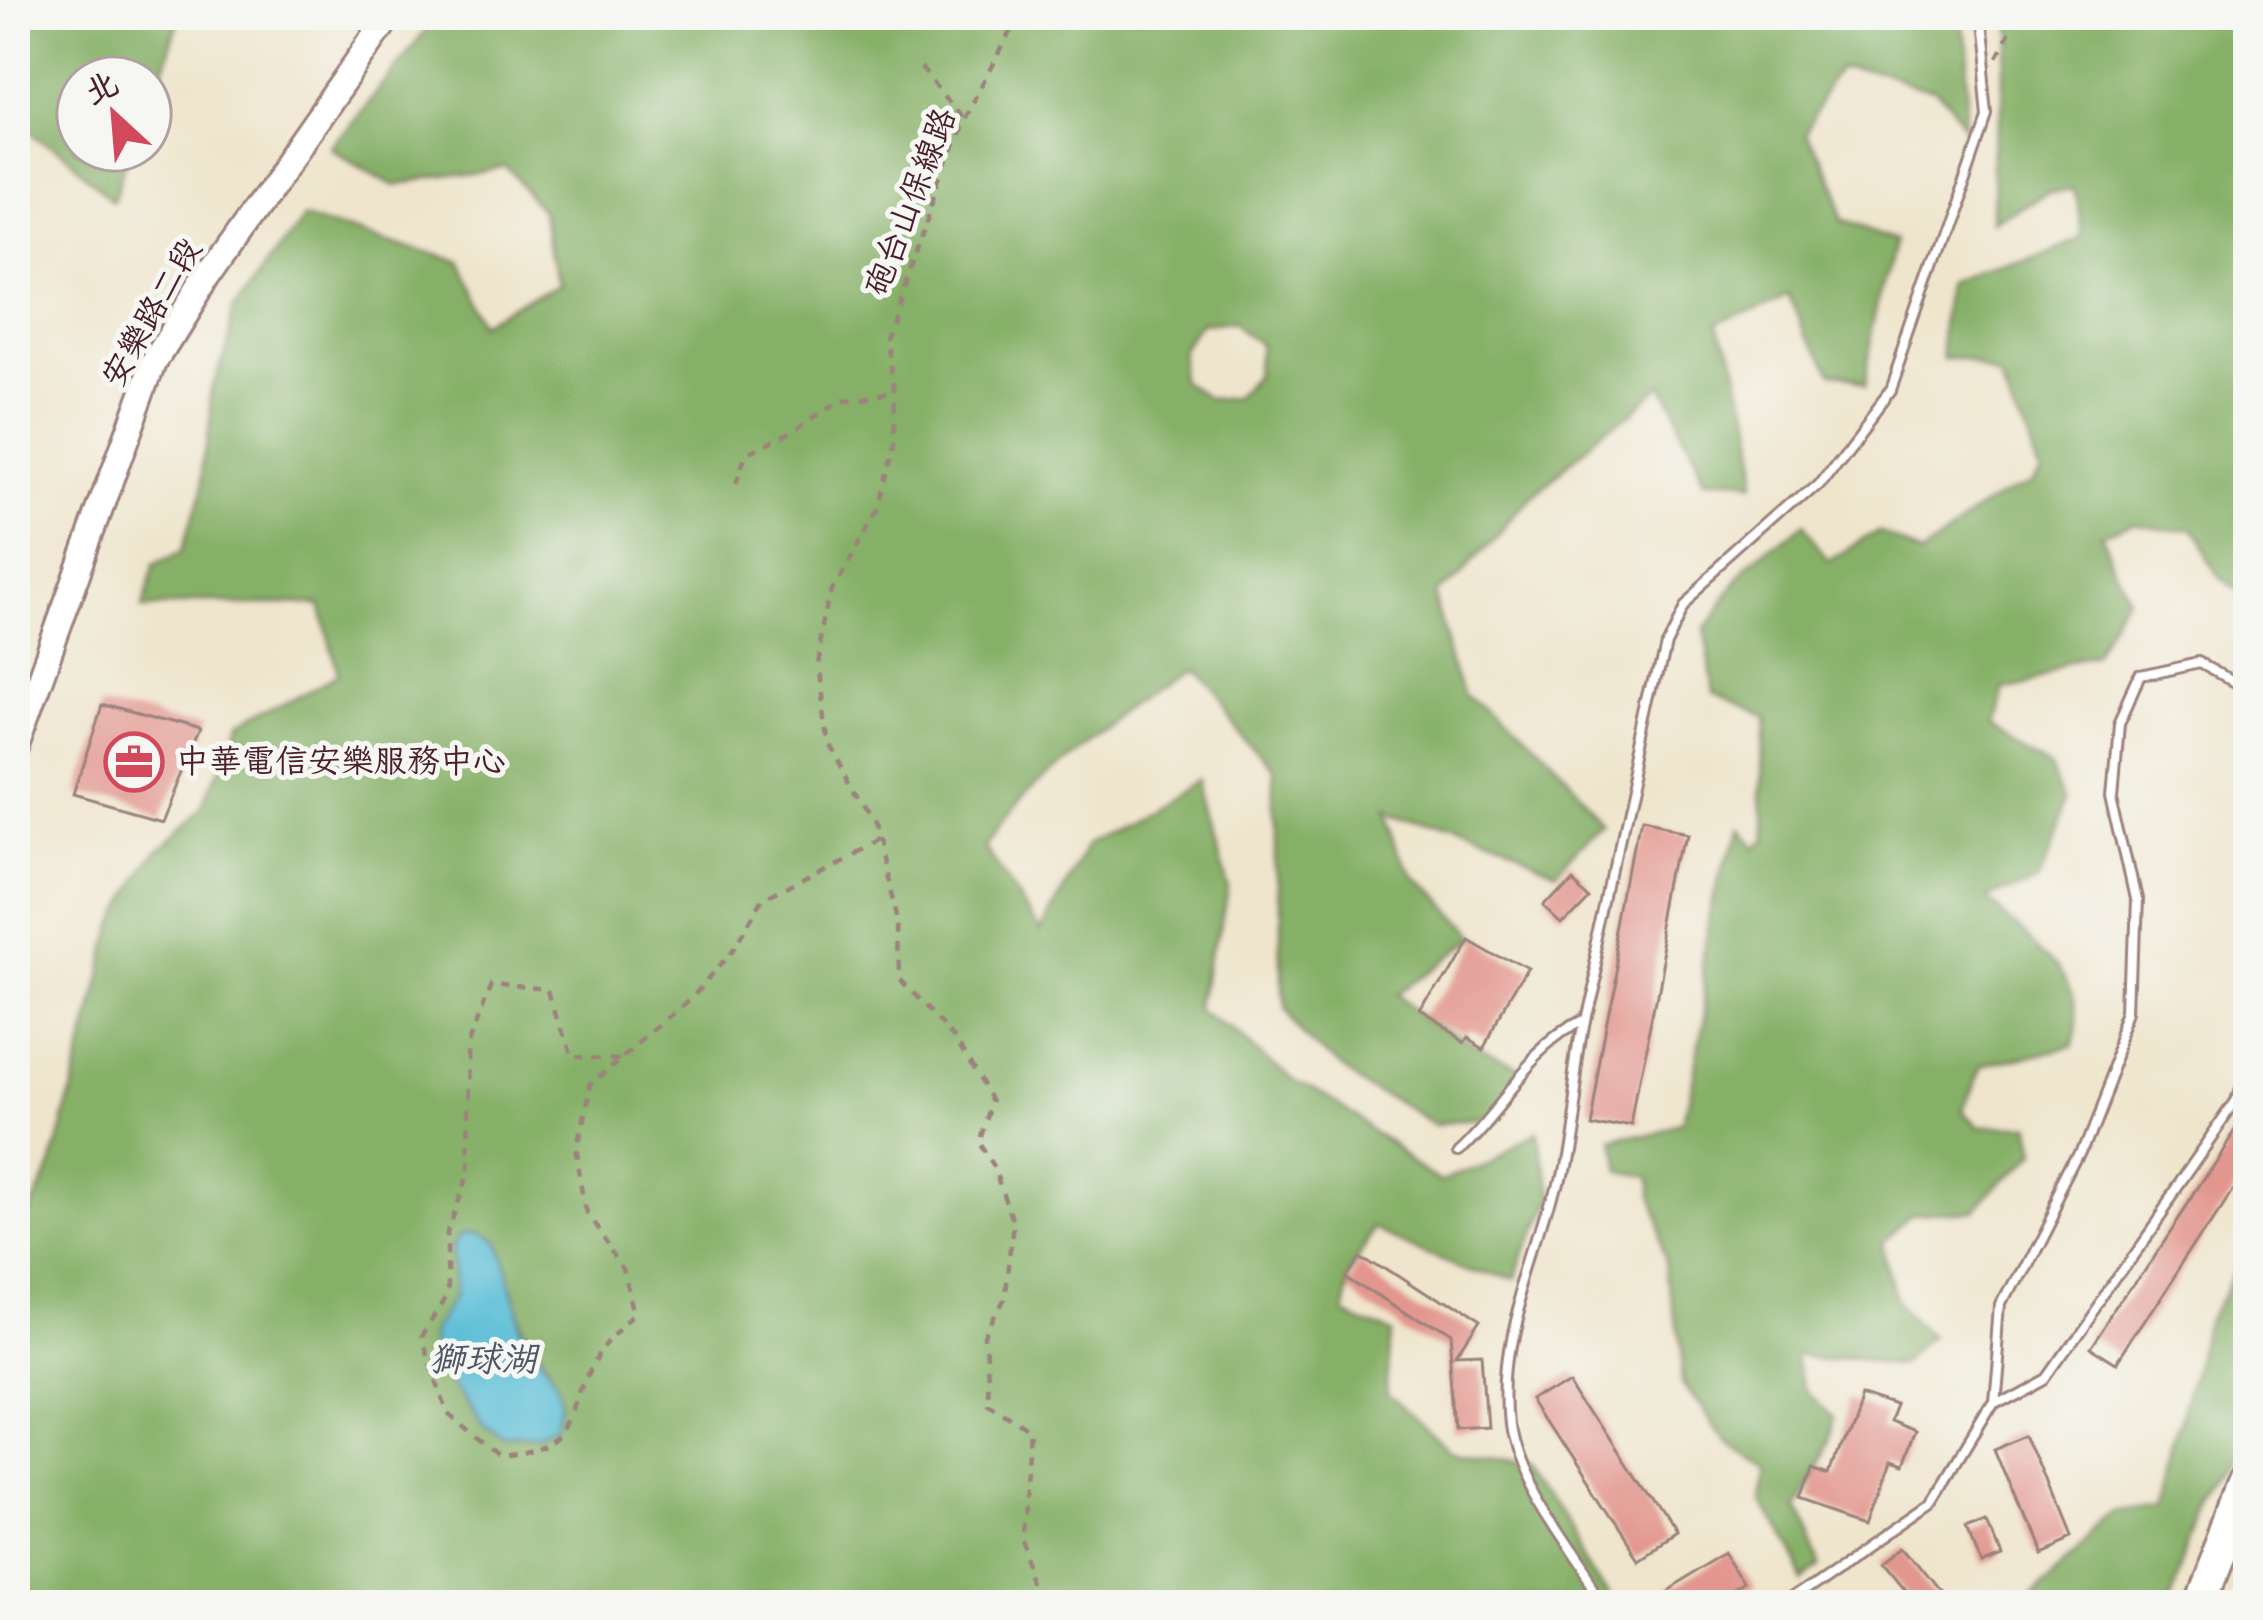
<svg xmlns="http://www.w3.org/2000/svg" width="2263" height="1620" viewBox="0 0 2263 1620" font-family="'Balsamiq Sans','LXGW WenKai TC',sans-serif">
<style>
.forest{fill:#86b068;stroke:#68684a;stroke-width:3;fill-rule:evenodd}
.water{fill:#59bdd7;stroke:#526e81;stroke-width:3}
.building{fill:#e2968e}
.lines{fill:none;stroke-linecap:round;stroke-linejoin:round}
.lane-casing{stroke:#9c827c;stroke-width:14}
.secondary-casing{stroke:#9c827c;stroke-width:30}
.highway-casing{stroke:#9c827c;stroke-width:36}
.path{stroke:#9c827c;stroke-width:4.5;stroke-dasharray:9 9;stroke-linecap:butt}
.lane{stroke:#fff;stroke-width:8}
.secondary{stroke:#fff;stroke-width:24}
.highway{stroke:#fff;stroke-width:30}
.labels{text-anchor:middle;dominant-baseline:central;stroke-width:10;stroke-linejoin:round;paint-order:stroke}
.street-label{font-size:33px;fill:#4a1f2b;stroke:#f6f6f2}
.poi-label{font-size:33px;fill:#4a1f2b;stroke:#f6f6f2;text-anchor:start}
.water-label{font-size:36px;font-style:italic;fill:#4f5667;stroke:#f6f6f2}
</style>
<rect width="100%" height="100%" fill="#f6f6f2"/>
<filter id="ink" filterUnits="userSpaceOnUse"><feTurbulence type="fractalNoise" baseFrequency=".00833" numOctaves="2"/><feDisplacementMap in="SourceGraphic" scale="24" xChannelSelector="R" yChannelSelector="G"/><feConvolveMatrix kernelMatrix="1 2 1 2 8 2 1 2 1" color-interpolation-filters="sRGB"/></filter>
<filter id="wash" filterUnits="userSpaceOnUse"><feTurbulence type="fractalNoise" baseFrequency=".004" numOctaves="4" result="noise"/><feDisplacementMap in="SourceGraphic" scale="48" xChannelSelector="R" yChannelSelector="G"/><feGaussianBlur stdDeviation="2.7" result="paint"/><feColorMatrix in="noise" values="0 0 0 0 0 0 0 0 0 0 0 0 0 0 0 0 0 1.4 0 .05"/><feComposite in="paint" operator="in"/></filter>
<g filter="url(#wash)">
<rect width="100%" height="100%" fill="#efe5cc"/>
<!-- forest -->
<path class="forest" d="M15 15H178L150 95V78H78V150H131L114 197 15 116Z
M439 15H1953L1963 143 1931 104 1841 81 1796 135 1835 223 1894 244 1865 385 1824 384 1790 299 1713 337 1744 494 1703 495 1650 398 1527 497 1445 595 1474 695 1604 830 1556 880 1392 818 1411 883 1461 939 1385 995 1473 1059 1516 1077 1493 1121 1432 1125 1331 1064 1278 1008V776L1180 667C1106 722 1037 771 984 847L1042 932 1087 845 1202 780 1231 883 1213 1008 1286 1079 1441 1175 1532 1133 1539 1201 1510 1281 1379 1223 1348 1262 1341 1292 1396 1316 1391 1391 1454 1449 1532 1464 1619 1605H15V1241L52 1167 114 928 159 850 206 811 231 735 339 674 321 605H142L156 564 186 548 206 475 214 385 239 304 301 212 460 262 493 327 559 285 549 213 508 171 396 185 331 147ZM1240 326 1266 346 1268 375 1249 398 1220 401 1197 384 1192 356 1208 331ZM491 1244C507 1298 519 1351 561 1390L430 1334Z
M1998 15H2248V606L2219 580 2186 528 2138 518 2106 531 2140 608 2106 665 1998 685 1987 722 2056 758 2073 794 2038 873 1985 900C2030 940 2098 976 2073 1044L1977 1066 1962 1109 1980 1128H2018L2024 1158 1978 1211 1924 1214 1893 1240 1906 1303 1941 1340 1916 1364 1809 1354 1814 1389 1838 1414 1832 1436 1791 1506 1818 1566 1801 1579 1756 1496 1761 1463 1718 1437 1680 1383 1670 1270 1634 1199V1177L1604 1171 1600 1145 1675 1128 1739 822 1754 838 1762 829 1757 716 1707 699 1695 635 1726 594 1801 529 1832 565 1881 533 1918 548 2033 469 2043 449 2013 357H1957L1964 285 2084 237 2074 184 2049 189 1994 226Z
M2248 1242V1417L2173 1605H2022L2123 1516 2167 1507 2213 1310Z"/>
<!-- water -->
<path class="water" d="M475 1234 491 1244 517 1331 543 1373 561 1390 566 1409 561 1433 538 1446 504 1448 483 1431 431 1360 430 1333 454 1296 452 1245 461 1235Z"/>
<g id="blocks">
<!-- building -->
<path class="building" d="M102 704 198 731 161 819 73 794Z
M1642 826 1688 835 1631 1127 1585 1119Z
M1573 870 1592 887 1563 917 1545 900Z
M1466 937 1527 972 1484 1047 1467 1037 1463 1043 1419 1018Z
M2248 1110V1164L2118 1364 2091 1347Z
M1362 1250 1479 1327 1457 1361 1482 1360 1487 1428 1458 1430 1451 1340 1347 1271Z
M1572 1376 1674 1534 1638 1558 1535 1399Z
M1859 1395 1895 1407 1889 1422 1915 1432 1902 1466 1890 1462 1870 1521 1803 1498 1814 1466 1831 1472Z
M2029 1435 2071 1539 2038 1553 1995 1449Z
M1987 1519 2000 1552 1981 1560 1968 1527Z
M1902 1548 1948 1605H1914L1881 1565Z
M1729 1553 1750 1588 1722 1605H1643Z"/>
</g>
</g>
<g filter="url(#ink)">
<use href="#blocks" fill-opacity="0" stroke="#9c827c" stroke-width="3"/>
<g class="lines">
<defs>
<path id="lane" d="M1456 1148C1498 1110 1528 1050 1579 1026
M1994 1402 2046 1374 2237 1100 2248 1064
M1605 1605C1572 1551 1515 1484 1507 1423 1497 1339 1537 1263 1555 1184 1567 1131 1570 1075 1582 1022 1609 895 1638 767 1665 640L1683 604 1818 484 1890 390 1987 111 1977 15
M1785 1605 1933 1502 1993 1403 2001 1307 2079 1154 2134 1013 2138 900 2114 792 2120 723 2141 677 2202 664 2248 690"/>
<path id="secondary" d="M15 747 155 360 209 273 390 15"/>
<path id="highway" d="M2199 1605 2248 1482"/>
</defs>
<!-- lane casing -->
<use href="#lane" class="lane-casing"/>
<!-- secondary casing -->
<use href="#secondary" class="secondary-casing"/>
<!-- highway casing -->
<use href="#highway" class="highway-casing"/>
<!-- path -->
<path class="path" d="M1020 15 964 119 885 337 895 391 894 441 877 508 832 588 816 664 827 743 871 822 898 924 899 980 955 1040 991 1101 978 1142 994 1168 1013 1223 1004 1300 985 1336 988 1403 1029 1430 1023 1539 1043 1587 1044 1605
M1995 63 2021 15
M921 68 964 119
M736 484 746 454 793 431 843 397 895 391
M623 1056 574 1055 554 990 491 985 467 1046 469 1173 447 1233V1296L421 1337 448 1414 498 1456C594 1445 562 1420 600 1354 609 1339 627 1326 640 1313L628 1268 587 1213 576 1150 590 1085 689 1001 732 951 763 899 876 840"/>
<!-- lane -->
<use href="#lane" class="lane"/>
<!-- secondary -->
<use href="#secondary" class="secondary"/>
<!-- highway -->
<use href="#highway" class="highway"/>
</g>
</g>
<!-- icons -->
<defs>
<symbol id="office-ring" viewBox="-11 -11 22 22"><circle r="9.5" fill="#f6f6f2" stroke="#d1495b" stroke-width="1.5"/><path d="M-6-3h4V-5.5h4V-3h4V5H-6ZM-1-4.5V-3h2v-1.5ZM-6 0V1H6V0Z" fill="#d1495b"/></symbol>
</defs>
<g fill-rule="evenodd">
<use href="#office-ring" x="101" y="729" width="66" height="66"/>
</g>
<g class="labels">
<!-- street labels -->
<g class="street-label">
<text transform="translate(911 202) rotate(-69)">砲台山保線路</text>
<text transform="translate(152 313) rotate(-60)">安樂路二段</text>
</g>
<!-- poi labels -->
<g class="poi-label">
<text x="176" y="762">中華電信安樂服務中心</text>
</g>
<!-- water labels -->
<g class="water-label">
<text x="483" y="1360">獅球湖</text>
</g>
</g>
<!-- margin -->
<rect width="2263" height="1620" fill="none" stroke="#f6f6f2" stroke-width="60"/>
<!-- north arrow -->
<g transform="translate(114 114) rotate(334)"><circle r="57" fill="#f6f6f2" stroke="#b1a0a2" stroke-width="3"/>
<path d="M0-9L21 45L0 30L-21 45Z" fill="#d1495b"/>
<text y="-18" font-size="33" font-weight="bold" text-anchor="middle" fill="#4a1f2b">北</text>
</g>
</svg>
